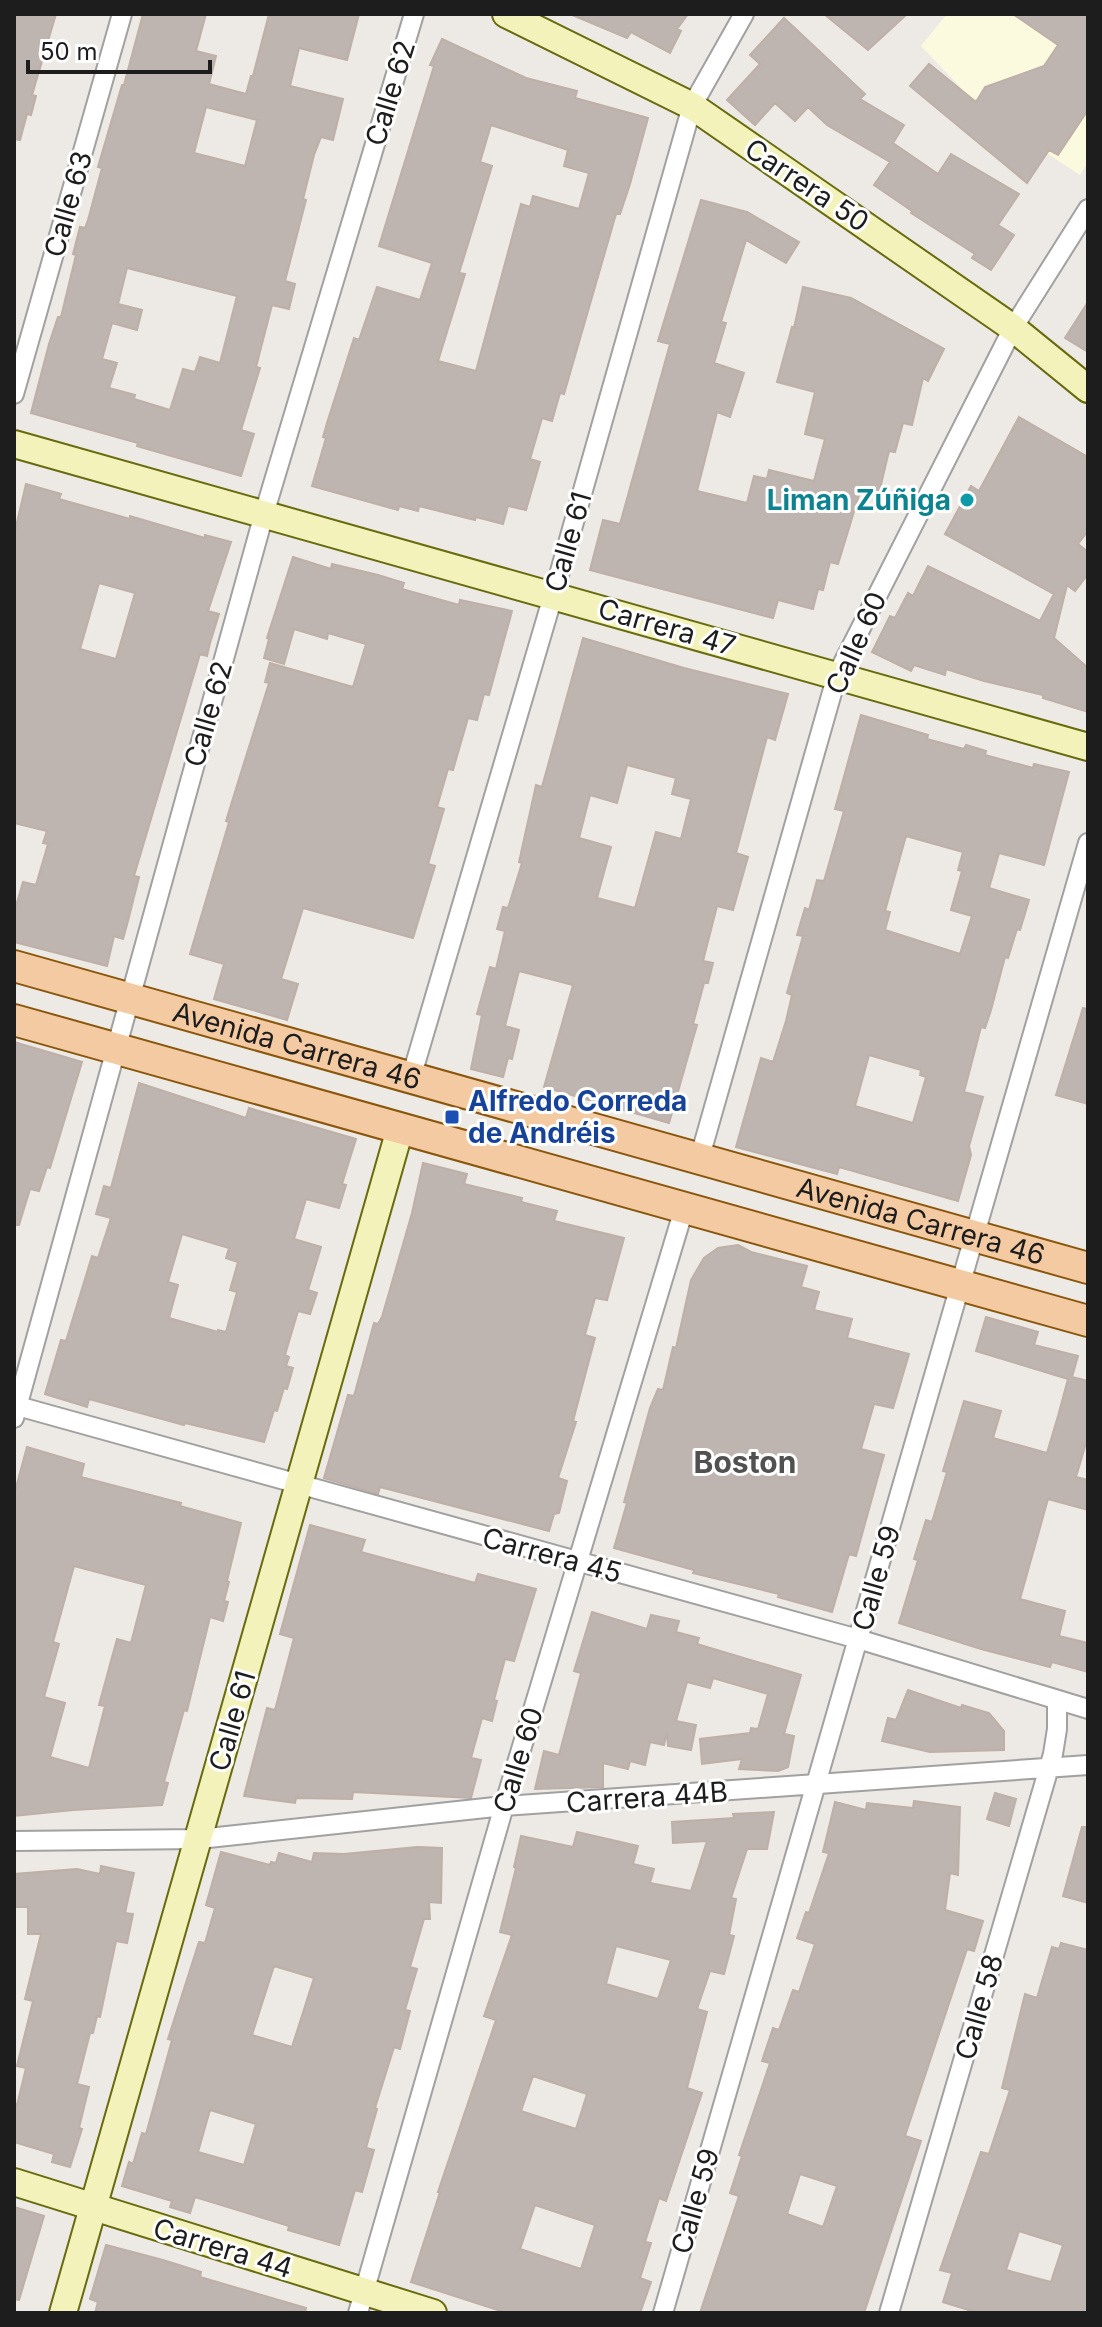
<svg xmlns="http://www.w3.org/2000/svg" width="1102" height="2327" viewBox="0 0 1102 2327" font-family="Inter,sans-serif">
<style>
.education{fill:#fcfade}
.building{fill:#beb5b1;stroke:#beafa7;stroke-width:2;fill-rule:evenodd}
.lines{fill:none;stroke-linecap:round;stroke-linejoin:round}
.street-casing{stroke:#a1a1a1;stroke-width:22}
.secondary-casing{stroke:#686b0d;stroke-width:30}
.primary-casing{stroke:#8a560c;stroke-width:34}
.street{stroke:#fff;stroke-width:18}
.secondary{stroke:#f4f2bb;stroke-width:26}
.primary{stroke:#f4caa2;stroke-width:30}
.culture-dot{fill:#0f9aa8;stroke:#fff;stroke-width:3}
.transit-dot{fill:#1a4fb4;stroke:#fff;stroke-width:3}
.labels{text-anchor:middle;dominant-baseline:central;stroke-width:6;stroke-linejoin:round;paint-order:stroke}
.street-label{font-size:28px;fill:#1d1d1d;stroke:#fff}
.culture-label{font-size:28px;font-weight:bold;fill:#0d838f;stroke:#fff;text-anchor:end}
.transit-label{font-size:28px;font-weight:bold;fill:#164399;stroke:#fff;text-anchor:start}
.neighbourhood-label{font-size:30px;font-weight:bold;fill:#505050;stroke:#fff}
</style>
<rect width="100%" height="100%" fill="#ede9e4"/>
<!-- education -->
<path class="education" d="M947 14H1088V162L1080 175 982 110 921 46Z"/>
<!-- building -->
<path class="building" d="M14 14H56L32 95 36 96 31 115 27 114 20 140 14 139Z
M143 14H206L196 51 216 56 209 84 246 94 251 76H253L269 14H359L347 60 299 48 290 86 343 99 333 140 321 137 314 155 303 199 306 200 285 281 295 284 289 309 272 305 256 367 260 368 241 430 254 434 241 476 137 446 138 443 31 413 49 344 58 317H61L76 255 73 254 80 227 85 228 88 220 102 168 98 167 122 85H124ZM206 107 257 120 245 166 194 153ZM127 268 237 296 220 363 200 357 195 372 183 369 170 410 134 399 135 395 109 388 117 363 102 359 112 323 137 330 142 310 118 304Z
M570 14H688L677 29 681 31 670 53 631 32 627 38Z
M824 14H907L868 50Z
M1013 14H1088V110L1058 155 1049 150 1027 183 910 86 929 64 976 102 985 87 1044 66 1058 45Z
M784 18 865 94 860 99 904 125 893 143 938 174 951 154 1019 194 998 225 1014 235 991 270 972 258 975 254 911 213 912 211 874 185 890 162 827 125 808 107 795 121 775 103 755 125 727 100 760 64 750 55Z
M442 39 526 78 577 91 575 98 648 118 630 184 620 214H616L564 394 560 393 552 421 542 418 530 459 540 462 526 510 508 506 503 524 476 517 475 520 419 506 418 511 399 506 398 510 312 486 326 438 323 437 327 423 354 338 359 340 377 287 420 300 432 263 379 246 434 66 430 65ZM491 125 568 150 564 166 589 173 579 209 533 196 530 207 521 204 476 371 438 361 465 274 459 273 492 166 480 162Z
M701 200 747 212 799 242 786 263 746 240 721 322 726 323 714 363 744 373 730 417 717 412 697 491 747 503 754 476 767 479 769 470 814 481 825 439 805 434 815 392 777 382 792 327 794 328 803 287 851 298 944 349 928 381 923 378 912 425 903 423 895 452 889 451 878 497 860 492 838 564 830 562 823 590 818 589 813 609 778 600 773 618 590 570 603 520 620 524 670 344 658 341Z
M1088 302V352L1065 338Z
M1019 417 1088 457V531L1078 544 1088 552V574L1075 591 1067 585 1054 638 1088 668V712L1043 698V695L984 681 946 669 945 675 914 665 911 671 872 652 890 616 895 618 908 593 913 596 928 566 1040 621 1054 594 945 534 971 486 979 491Z
M26 484 61 494 59 499 130 519V516L205 538V535L231 542 208 611 219 614 210 643 207 656 200 654 134 876 139 877 128 921 123 939 114 936 107 966 14 942V913L23 882 36 885 48 844 43 843 47 831 14 823V535ZM99 583 135 593 116 659 80 649Z
M293 557 331 569 332 564 378 575 404 583 402 589 459 605 460 600 512 611 489 695 484 694 477 720 468 718 453 770 448 769 437 807 444 809 428 864 435 866 413 938 303 908 281 979 298 984 287 1020 214 999 224 964 190 954 229 822 226 821 239 779 269 683 265 682 270 663 353 687 366 644 328 633 327 639 294 629 284 664 264 658 269 639 267 638Z
M583 638 684 668 788 694 775 740 767 737 736 853 748 857 733 910 717 906 703 961 713 963 708 983H704L693 1024 697 1025 669 1123 544 1087 573 985 519 971 505 1026 519 1030 512 1059 508 1058 503 1077 471 1069 482 1015 477 1014 490 967 496 969 505 931 497 929 503 907 508 908 522 863 519 862 536 785 542 787ZM627 765 676 778 672 794 691 799 681 839 656 832 635 908 597 898 611 847 579 838 590 795 617 803Z
M861 715 928 735 927 739 964 749 966 745 986 751 985 755 1033 768 1034 764 1069 772 1044 865 999 853 989 888 1029 900 1020 930 1017 929 1008 958 1005 957 991 1010 985 1028 981 1027 964 1092 983 1097 969 1146 971 1155 958 1201 839 1167 837 1174 736 1147 761 1058 773 1062 786 1021 792 995 787 993 803 936 797 935 805 908 809 910 817 880 824 881 844 811 835 809ZM906 836 963 852 958 870 962 871 951 910 972 916 960 954 885 930 890 912 885 911ZM869 1055 921 1070 920 1075 926 1077 913 1123 855 1106Z
M1083 1008 1088 1009V1104L1056 1095Z
M14 1042 82 1062 50 1168 47 1167 39 1191 30 1189 19 1225H14Z
M139 1083 246 1118 249 1108 356 1139 342 1184 346 1185 339 1208 306 1199 294 1239 321 1247 308 1290 317 1293 310 1314 298 1311 285 1355 289 1357 286 1366 293 1368 287 1389 284 1388 277 1411 274 1410 264 1442 185 1423 184 1425 89 1399 87 1407 45 1394 61 1340 66 1341 92 1256 98 1258 111 1218 96 1214 104 1186 111 1188ZM182 1234 229 1248 226 1258 238 1262 230 1290 237 1292 226 1332 218 1330V1332L169 1318 178 1285 168 1282Z
M423 1163 467 1174 464 1184 522 1198 521 1202 557 1211 554 1221 624 1238 607 1300 595 1298 585 1335 595 1338 573 1421 576 1422 558 1478 567 1481 559 1513 554 1514 549 1531 380 1487 378 1494 324 1478 348 1395 354 1396 374 1323 378 1324 382 1317 412 1213Z
M738 1245 751 1252 807 1266 801 1287 819 1292 814 1310 852 1319 847 1338 909 1354 893 1408 874 1404 861 1449 884 1455 856 1556 849 1554 832 1612 778 1597 779 1594 693 1573 694 1570 614 1548 627 1503 624 1502 650 1408 658 1389 663 1390 673 1347 676 1348 691 1280 704 1258 718 1248Z
M986 1317 1038 1332 1034 1345 1078 1356 1072 1377 1088 1381V1436L1076 1477 1088 1480V1510L1048 1499 1020 1599 1065 1611 1059 1636 1088 1643V1672L1052 1662 1050 1667 981 1649 899 1623 918 1560 914 1559 926 1520 932 1522 947 1472 943 1471 964 1401 1001 1411 993 1438 1047 1453 1058 1416 1068 1379 976 1351Z
M27 1447 84 1464 81 1477 181 1503 180 1506 241 1523 227 1581 229 1582 224 1601 228 1602 223 1621 210 1617 187 1711 184 1710 164 1782 168 1783 162 1805 73 1810 14 1816V1495ZM74 1566 146 1585 131 1643 117 1639 99 1705 105 1706 89 1768 50 1757 65 1703 44 1697 59 1644 53 1642Z
M310 1525 365 1540 361 1552 475 1583 478 1574 536 1589 514 1661 505 1659 494 1700 497 1701 492 1721 482 1718 471 1758 481 1760 471 1798 353 1792 352 1799 296 1798 295 1803 244 1796 267 1708 275 1710 294 1638 280 1634Z
M592 1612 647 1629 651 1615 679 1621 676 1632 699 1638 697 1644 801 1675 784 1734 794 1736 788 1767 778 1771 739 1769 742 1759 702 1764 700 1739 750 1733 751 1728 758 1729 768 1694 713 1678 710 1688 687 1682 676 1721 696 1725 691 1750 668 1746 667 1732 664 1745 650 1742 645 1765 630 1761 628 1769 603 1763V1787L535 1789 544 1751 559 1755 581 1673 574 1671Z
M908 1690 961 1708 962 1705 989 1713 1004 1731V1750L930 1752 882 1741 888 1718 896 1720Z
M995 1793 1016 1799 1009 1826 987 1819Z
M914 1801 960 1807 958 1875 950 1873 945 1910 983 1921 974 1951 967 1949 905 2136 921 2141 864 2313H700L739 2196 730 2193 742 2156 739 2155 770 2063 762 2061 773 2028 779 2030 793 1990 799 1992 815 1944 797 1938 806 1912 809 1913 829 1853 823 1852 835 1802 866 1810 867 1803 913 1808ZM800 2174 837 2186 823 2227 787 2214Z
M774 1812 767 1849H747L731 1898 736 1899 729 1935 734 1936 724 1974 710 1971 697 2009 707 2012 687 2088 702 2093 666 2201 659 2198 645 2242 651 2243 640 2278 651 2282 640 2313H507L411 2282 440 2192H438L496 2020 484 2016 512 1935 500 1932 516 1868 514 1867 521 1836 573 1847 577 1832 638 1846 633 1864 654 1869 650 1883 691 1891 707 1841 673 1843 672 1822 734 1818 733 1814ZM616 1946 671 1960 658 1999 606 1984ZM533 2076 587 2094 576 2129 521 2111ZM535 2205 595 2225 581 2269 520 2249Z
M1082 1827H1088V1903L1063 1896Z
M417 1847 442 1848 441 1903 429 1902 430 1919H424L410 1967 417 1969 405 2010 410 2011 400 2049 394 2047 375 2108 377 2109 366 2148 374 2150 362 2192 355 2190 339 2245 288 2230 289 2226 195 2197 190 2213 170 2207 172 2201 122 2186 129 2162 133 2164 142 2133 146 2134 172 2040 168 2039 199 1942 205 1943 215 1908 206 1905 221 1852 270 1865 271 1862 276 1863 279 1853 312 1862 314 1853 344 1854ZM274 1966 314 1978 292 2047 252 2035ZM210 2110 256 2124 244 2165 198 2152Z
M101 1866 134 1873 125 1913 133 1914 127 1943 116 1941 100 2017 97 2016 93 2033H90L77 2084 89 2087 79 2128 82 2129 70 2167 52 2162 54 2154 14 2142V2104L17 2105 26 2068 17 2066 33 2001 25 1999 41 1934H28V1907H14V1874L77 1869 100 1874Z
M1061 1943 1088 1950V2313H978L943 2302 952 2273 940 2270 981 2152 989 2154 1010 2090 1002 2088 1025 1994 1037 1998 1052 1947 1059 1949ZM1019 2231 1063 2245 1051 2282 1006 2270Z
M14 2207 44 2216 19 2300 14 2299Z
M106 2245 163 2260 201 2272 200 2277 306 2308 305 2313H95L98 2302 90 2299Z"/>
<g class="lines">
<defs>
<path id="street" d="M14 394 122 14
M411 1078 553 596 692 106 744 14
M699 1160 837 675 1013 328 1088 209
M14 1405 858 1639 1088 1709
M14 1418 264 514 414 14
M14 1841 199 1839 504 1806 1088 1765
M358 2313 504 1806 684 1209
M663 2313 1088 843
M889 2313 1053 1754 1057 1729V1700"/>
<path id="secondary" d="M506 14 692 106 1013 328 1088 389
M14 444 1088 747
M14 2182 433 2313
M63 2313 400 1129"/>
<g id="primary">
<path id="s1" d="M14 966 1088 1268"/>
<path d="M14 1020 1088 1321"/>
</g>
</defs>
<!-- street casing -->
<use href="#street" class="street-casing"/>
<!-- secondary casing -->
<use href="#secondary" class="secondary-casing"/>
<!-- primary casing -->
<use href="#primary" class="primary-casing"/>
<!-- street -->
<use href="#street" class="street"/>
<!-- secondary -->
<use href="#secondary" class="secondary"/>
<!-- primary -->
<use href="#primary" class="primary"/>
</g>
<!-- markers -->
<circle class="culture-dot" cx="967" cy="500" r="8"/>
<rect class="transit-dot" x="444" y="1109" width="16" height="16" rx="4"/>
<g class="labels">
<!-- street labels -->
<g class="street-label">
<text transform="translate(390 93) rotate(-73)">Calle 62</text>
<text transform="translate(807 185) rotate(34)">Carrera 50</text>
<text transform="translate(68 204) rotate(-74)">Calle 63</text>
<text transform="translate(568 542) rotate(-74)">Calle 61</text>
<text transform="translate(667 627) rotate(16)">Carrera 47</text>
<text transform="translate(856 643) rotate(-66)">Calle 60</text>
<text transform="translate(208 714) rotate(-74)">Calle 62</text>
<text stroke="none"><textPath href="#s1" startOffset="294">Avenida Carrera 46</textPath></text>
<text stroke="none"><textPath href="#s1" startOffset="942">Avenida Carrera 46</textPath></text>
<text transform="translate(552 1555) rotate(15)">Carrera 45</text>
<text transform="translate(876 1578) rotate(-74)">Calle 59</text>
<text transform="translate(232 1721) rotate(-74)">Calle 61</text>
<text transform="translate(518 1760) rotate(-73)">Calle 60</text>
<text transform="translate(647 1797) rotate(-4)">Carrera 44B</text>
<text transform="translate(979 2007) rotate(-74)">Calle 58</text>
<text transform="translate(695 2201) rotate(-74)">Calle 59</text>
<text transform="translate(223 2248) rotate(17)">Carrera 44</text>
</g>
<!-- culture labels -->
<g class="culture-label">
<text x="951" y="500">Liman Zúñiga</text>
</g>
<!-- transit labels -->
<g class="transit-label">
<text x="468" y="1101">Alfredo Correda<tspan x="468" dy="32">de Andréis</tspan></text>
</g>
<!-- neighbourhood labels -->
<g class="neighbourhood-label">
<text x="745" y="1462">Boston</text>
</g>
</g>
<!-- border -->
<rect width="1102" height="2327" fill="none" stroke="#1d1d1d" stroke-width="32"/>
<!-- scale -->
<path d="M28 60v12h182v-12" fill="none" stroke="#1d1d1d" stroke-width="4"/>
<text x="40" y="60" font-size="24" fill="#1d1d1d" stroke="#ffffff" stroke-width="6" paint-order="stroke">50 m</text>
</svg>
